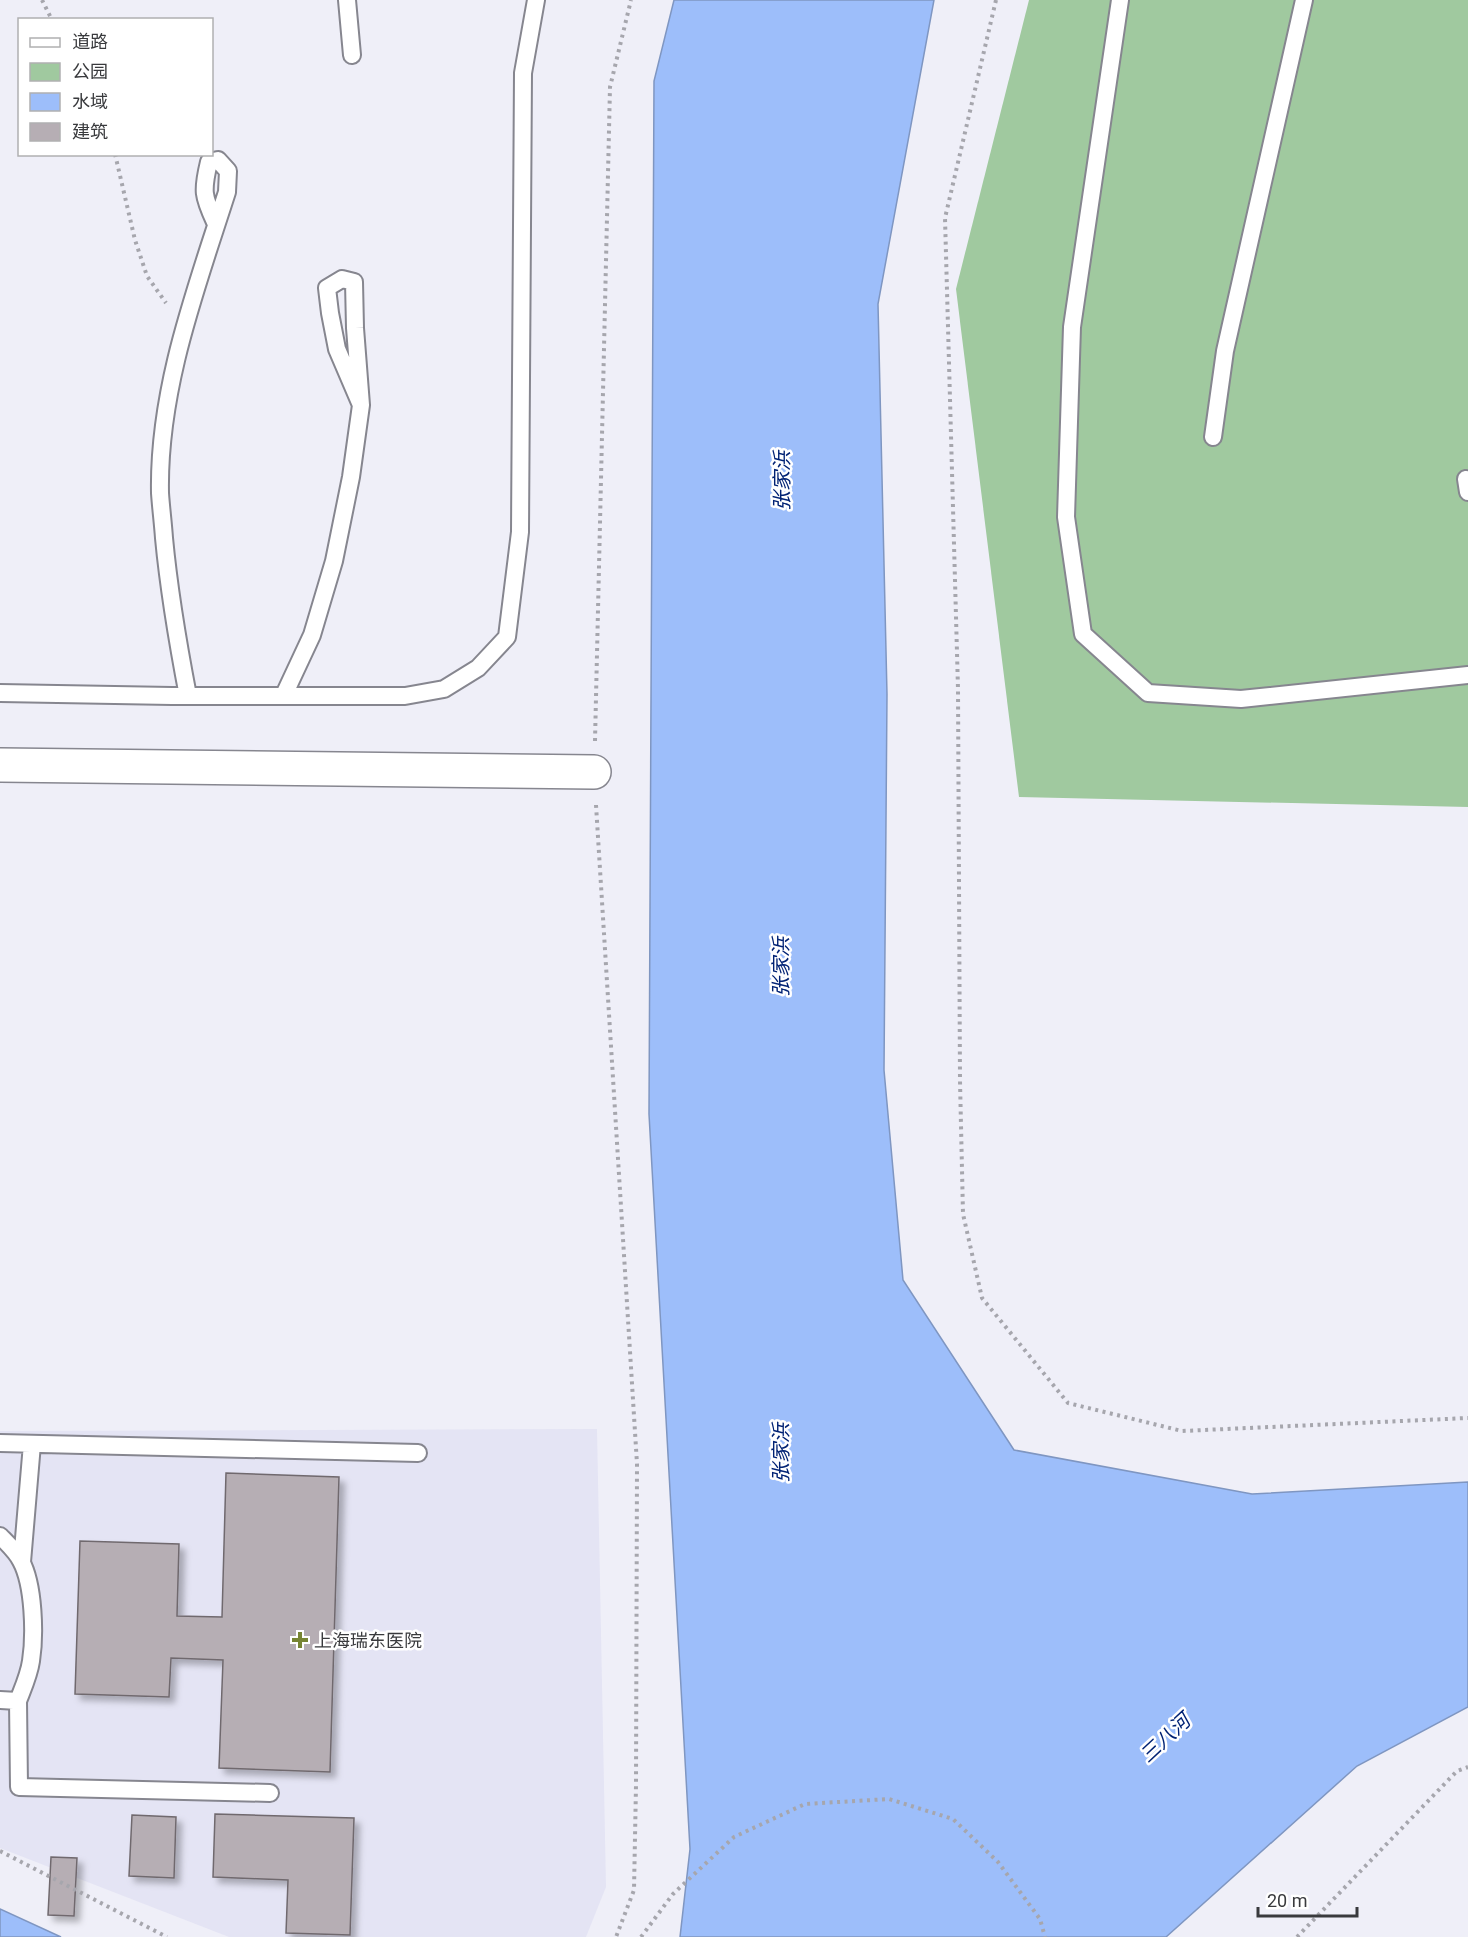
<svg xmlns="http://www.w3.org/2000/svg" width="1468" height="1937" viewBox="0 0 1468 1937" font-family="Roboto,'Noto Sans SC',sans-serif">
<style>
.built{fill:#e4e4f4}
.green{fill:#a0c99f}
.water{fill:#9dbefa;stroke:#7f96c1;stroke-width:1.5}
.building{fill:#b6aeb4;stroke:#70696e;stroke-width:1.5;filter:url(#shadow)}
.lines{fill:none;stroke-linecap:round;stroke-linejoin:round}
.lane-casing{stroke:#86868f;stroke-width:20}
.street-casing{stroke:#86868f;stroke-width:36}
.path{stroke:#a6a6ad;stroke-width:4;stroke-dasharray:3 4.5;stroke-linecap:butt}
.lane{stroke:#fff;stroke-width:16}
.street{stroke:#fff;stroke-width:33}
.poi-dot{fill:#778533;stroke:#fff;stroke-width:2}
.labels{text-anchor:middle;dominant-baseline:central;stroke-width:5;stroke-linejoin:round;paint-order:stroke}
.poi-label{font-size:18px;fill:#393a3d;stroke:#fff;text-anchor:start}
.water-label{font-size:20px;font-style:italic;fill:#002274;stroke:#fff}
</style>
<defs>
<filter id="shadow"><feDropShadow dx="5.5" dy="5.5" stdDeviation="3" flood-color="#0004"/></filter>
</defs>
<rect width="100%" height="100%" fill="#efeff8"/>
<!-- built -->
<path class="built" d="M597 1429 606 1887 586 1937H229L0 1848V1431Z"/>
<!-- green -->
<path class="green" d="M1029 0H1468V807L1019 797 956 289Z"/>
<!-- water -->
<path class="water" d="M674 0H934L878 304 887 694 884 1070 903 1280 1014 1450 1252 1494 1468 1482V1707L1357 1766 1166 1937H680L690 1849 649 1114 654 81Z
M0 1909 61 1937H0Z"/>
<!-- building -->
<path class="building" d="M226 1473 339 1477 330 1772 219 1768 223 1660 171 1658 169 1697 75 1694 80 1541 179 1544 177 1616 222 1617Z
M215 1814 354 1818 350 1935 286 1933 288 1880 213 1877Z
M132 1815 176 1817 174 1878 129 1876Z
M51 1857 77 1858 74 1916 48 1915Z"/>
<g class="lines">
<defs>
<path id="lane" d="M347 0 352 55
M1120 0 1072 327 1066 517 1083 634 1148 693 1241 699 1468 675
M1213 437 1225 351 1304 0
M1466 479 1468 492
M0 693 172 696H405L444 689 478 668 507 637 520 532 523 73 536 0
M284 695 312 635 334 561 351 477 361 405 355 328 354 282 342 279 327 288 330 313 337 349 361 405
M188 696C178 644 169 591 164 538 163 523 161 508 160 493 158 389 196 289 227 192L228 171 218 160 209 162C202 191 203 196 215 222
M0 1443 418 1453
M0 1536C8 1544 16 1551 21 1561 34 1585 35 1635 31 1661 29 1675 23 1688 18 1701L0 1700
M22 1562 32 1444
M18 1701 19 1787 270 1793"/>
<path id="street" d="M0 765 594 772"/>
</defs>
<!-- lane casing -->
<use href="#lane" class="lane-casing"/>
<!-- street casing -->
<use href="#street" class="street-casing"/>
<!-- path -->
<path class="path" d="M42 0 52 20
M996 0 945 218 958 689 960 1081 963 1214 982 1298 1068 1403 1182 1431 1468 1418
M115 154 135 240 147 276 166 303
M595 741 610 87 631 0
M596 805 637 1464 636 1785 634 1890 616 1937
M0 1851 167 1937
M641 1937 673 1894 734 1837 805 1804 889 1799 953 1819 998 1862 1040 1919 1045 1937
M1297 1937 1457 1771 1468 1767"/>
<!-- lane -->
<use href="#lane" class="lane"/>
<!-- street -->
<use href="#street" class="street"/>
</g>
<!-- markers -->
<path class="poi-dot" d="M297 1631h6v6h6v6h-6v6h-6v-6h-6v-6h6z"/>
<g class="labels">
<!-- poi labels -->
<g class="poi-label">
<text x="314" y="1640">上海瑞东医院</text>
</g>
<!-- water labels -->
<g class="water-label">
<text transform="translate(782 481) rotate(-90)">张家浜</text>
<text transform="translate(781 967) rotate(-90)">张家浜</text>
<text transform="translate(781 1453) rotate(-90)">张家浜</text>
<text transform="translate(1165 1738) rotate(-43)">三八河</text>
</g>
</g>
<!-- legend -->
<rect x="18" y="18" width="195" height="138" fill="#ffffff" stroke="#b0b0b1" stroke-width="1.5"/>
<rect x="30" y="38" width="30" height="9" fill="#ffffff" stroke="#b0b0b1" stroke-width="1.5"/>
<text x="72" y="48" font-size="18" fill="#393a3d">道路</text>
<rect x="30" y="63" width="30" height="18" fill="#a0c99f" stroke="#b0b0b1" stroke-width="1.5"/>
<text x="72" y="78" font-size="18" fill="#393a3d">公园</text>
<rect x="30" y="93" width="30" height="18" fill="#9dbefa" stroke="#b0b0b1" stroke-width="1.5"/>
<text x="72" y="108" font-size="18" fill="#393a3d">水域</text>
<rect x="30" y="123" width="30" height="18" fill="#b6aeb4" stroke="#b0b0b1" stroke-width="1.5"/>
<text x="72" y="138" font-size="18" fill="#393a3d">建筑</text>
<!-- scale -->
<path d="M1258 1907v9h99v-9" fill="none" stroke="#393a3d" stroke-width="3"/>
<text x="1267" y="1907" font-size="18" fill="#393a3d" stroke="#ffffff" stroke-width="4.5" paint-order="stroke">20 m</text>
</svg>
